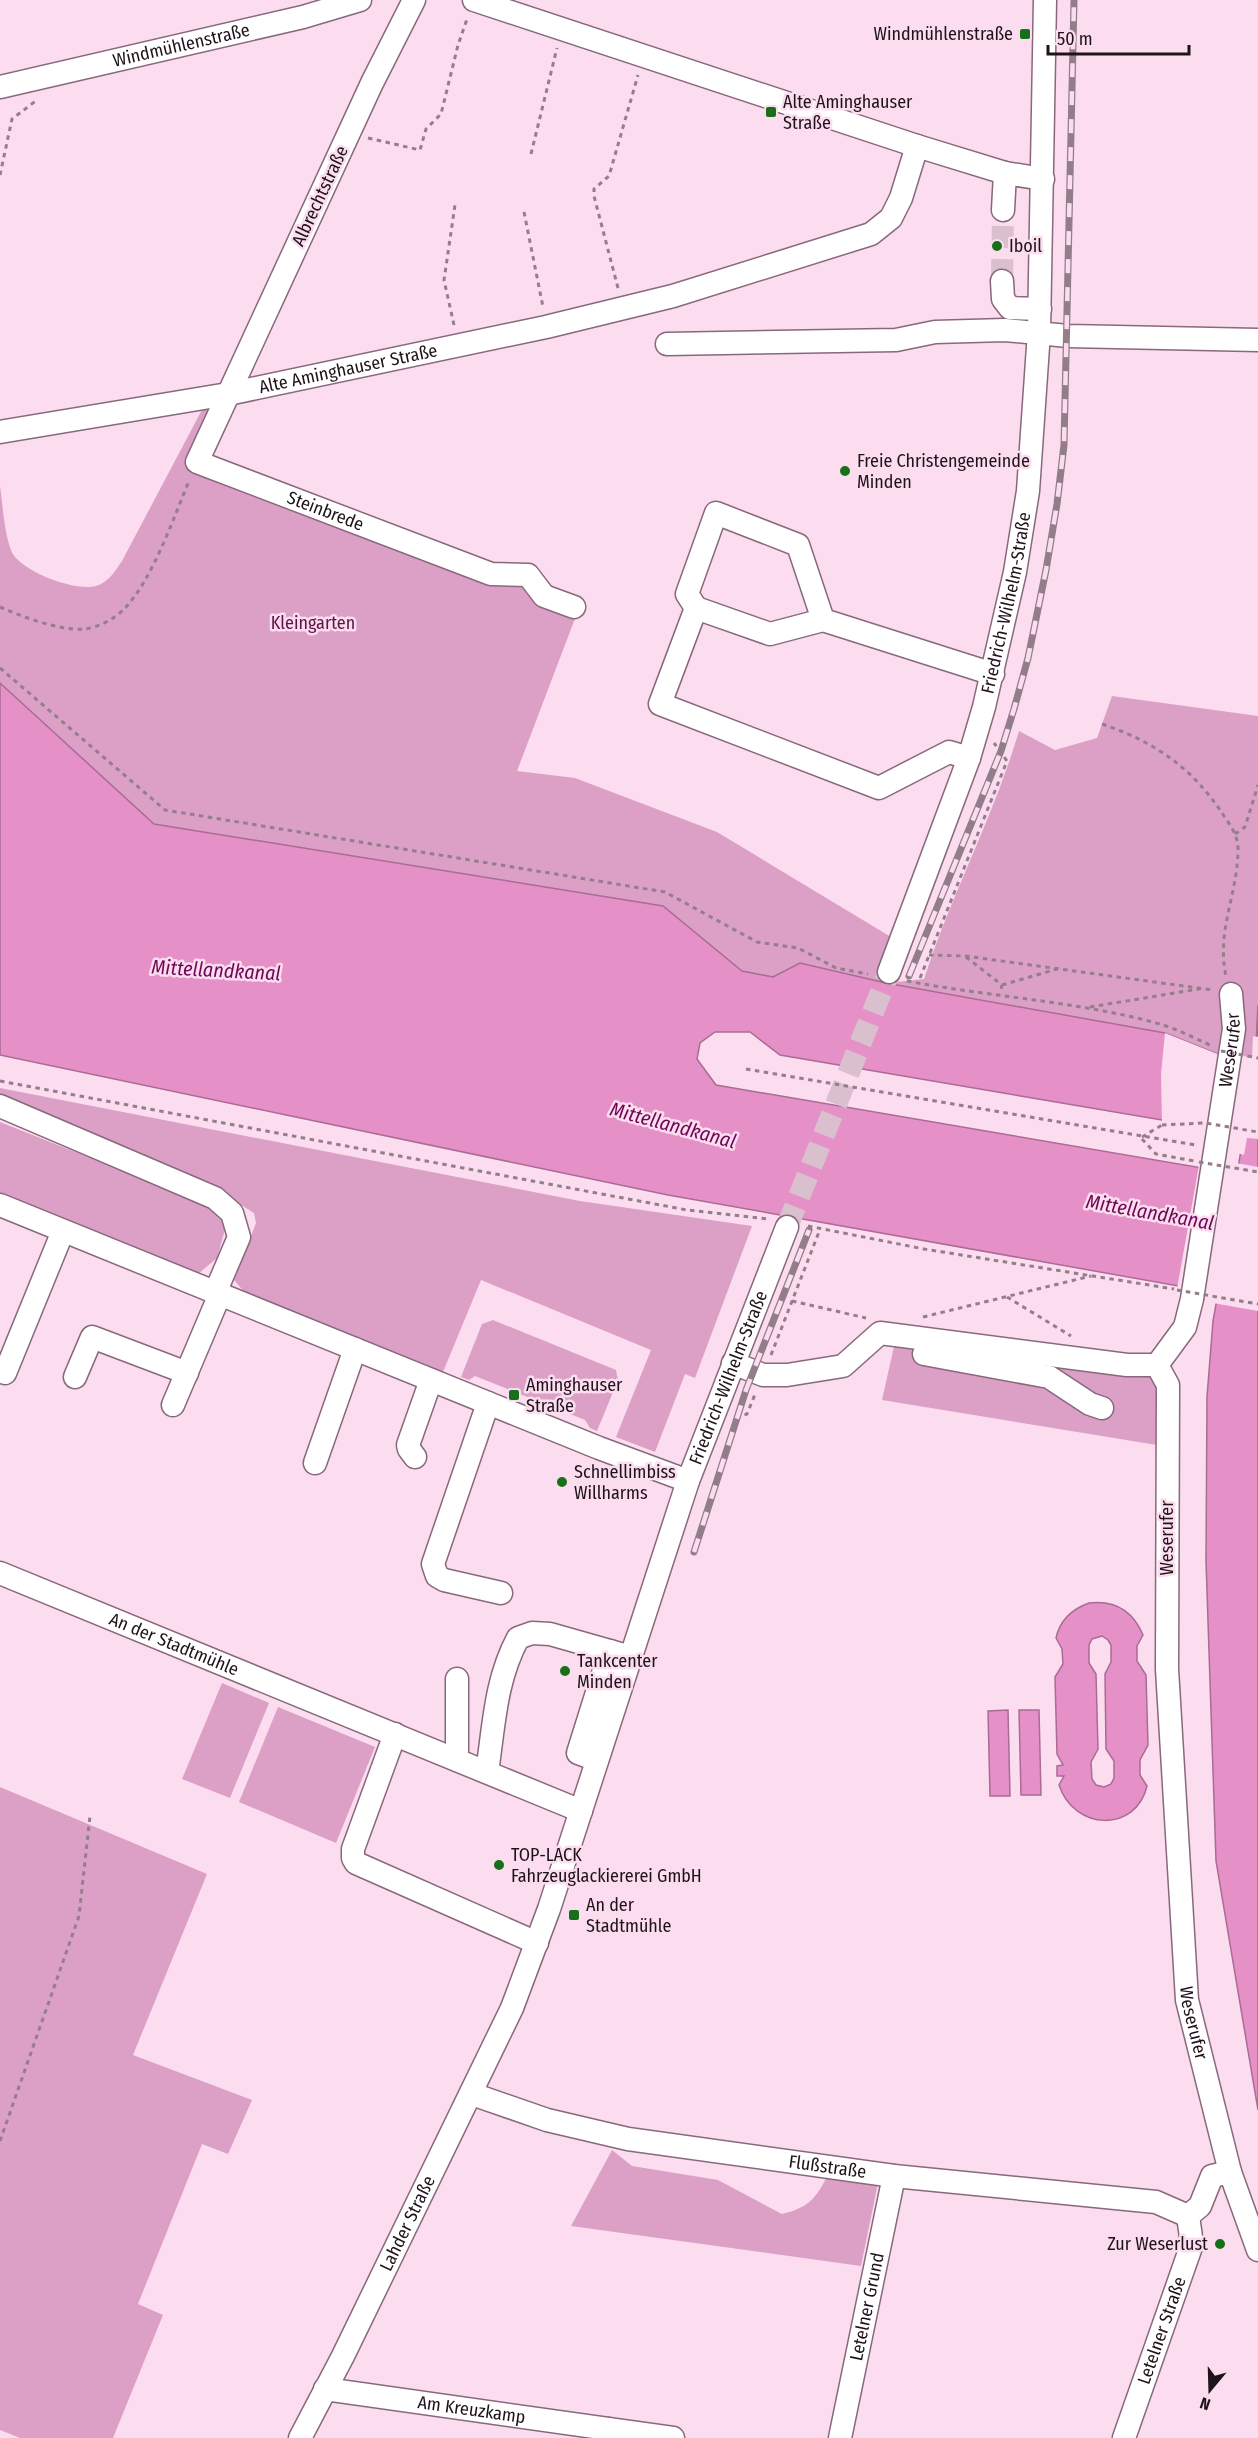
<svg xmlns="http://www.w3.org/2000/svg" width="1258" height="2438" viewBox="0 0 1258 2438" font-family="'Fira Sans Condensed',sans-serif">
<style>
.green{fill:#dca0c6}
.water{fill:#e591c8;stroke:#aa6b94;stroke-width:1.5;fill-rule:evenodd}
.pier{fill:#fbddef}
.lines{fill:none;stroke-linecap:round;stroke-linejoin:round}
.minor-tunnel{stroke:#dabfcf;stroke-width:22;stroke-dasharray:22 11;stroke-linecap:butt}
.minor-casing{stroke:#88687c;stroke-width:25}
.path{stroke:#947e8c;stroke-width:3;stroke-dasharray:4.5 4.5;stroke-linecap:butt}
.minor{stroke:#fff;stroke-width:22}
.rail-casing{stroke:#927d8a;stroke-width:7}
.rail{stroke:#fbddef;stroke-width:4.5;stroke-dasharray:14;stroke-linecap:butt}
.path-bridge{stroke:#947e8c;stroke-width:3;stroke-dasharray:4.5 4.5;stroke-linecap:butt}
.poi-dot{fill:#186f1a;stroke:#fbddef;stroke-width:2}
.labels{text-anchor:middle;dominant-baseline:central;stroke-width:5;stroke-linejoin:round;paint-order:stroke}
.poi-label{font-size:18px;fill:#1f131b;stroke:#fbddef;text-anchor:start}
.street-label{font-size:18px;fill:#1f131b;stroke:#fbddef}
.park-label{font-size:18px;fill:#5d1349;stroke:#fbddef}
.water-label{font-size:20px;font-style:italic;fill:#6e0656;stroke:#fbddef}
</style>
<rect width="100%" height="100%" fill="#fbddef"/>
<!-- green -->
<path class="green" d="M213 389 228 394 197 462 579 608 517 771 575 778 717 832 901 943 886 983 924 979C951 895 994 816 1019 731L1055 750 1097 738 1112 696 1258 716V1005L1255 1061 1223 1046 1220 1055 1165 1033 886 983 800 963 773 977 742 971 663 906 154 824 0 683V486C3 507 4 531 11 550 18 571 76 592 96 586 109 582 115 571 122 561Z
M0 1088 580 1201 752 1226 695 1378 685 1374 655 1452 616 1437 651 1350 481 1280 443 1372 246 1294 234 1280 256 1223 254 1213 235 1201 127 1151 0 1099Z
M0 1122 203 1203 220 1214 226 1226 217 1258 198 1274 0 1193Z
M493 1320 616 1370 618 1380 597 1431 590 1428 585 1420 475 1376 469 1380 461 1377 482 1324Z
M897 1333 1158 1376 1163 1446 882 1400Z
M222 1683 269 1703 230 1798 182 1779Z
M278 1707 375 1747 336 1843 239 1802Z
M0 1787 207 1874 133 2055 252 2100 228 2154 202 2144 138 2304 163 2315 113 2438H20L0 2430Z
M612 2150 632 2166 718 2180 782 2214C806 2208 815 2201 826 2178H879L861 2266 571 2226Z"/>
<!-- water -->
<path class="water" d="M0 683 154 824 663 906 742 971 773 977 800 963 886 983 1165 1033 1220 1055 1255 1061 1258 1005V2110L1216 1861 1206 1561 1207 1397 1213 1321 1218 1293 668 1195 0 1055ZM715 1032H750L780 1055 1162 1120 1203 1118 1245 1126 1237 1174 716 1085 697 1059 700 1043Z
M1089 1603C1115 1600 1133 1611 1143 1635L1137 1646V1661L1146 1675 1148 1745 1140 1760V1775L1147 1786C1136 1833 1074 1831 1059 1785L1064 1776H1057V1766L1063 1765 1057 1754 1055 1677 1063 1664 1062 1649 1056 1638C1060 1620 1072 1609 1089 1603ZM1102 1636 1108 1640 1111 1645V1662L1105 1674 1106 1749 1114 1761V1778L1111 1784 1104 1787 1096 1785 1092 1779 1091 1762 1098 1749 1096 1674 1089 1663V1645L1092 1639Z
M1008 1710 1010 1796H990L988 1711Z
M1019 1710H1039L1041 1795H1021Z"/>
<!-- pier -->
<path class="pier" d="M1165 1033 1220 1055 1221 1052 1252 1058 1253 1036 1258 1037V1139L1247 1138 1244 1155 1237 1153 1241 1128 1203 1121 1162 1123 1161 1074Z
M1236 1163 1258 1167V1311L1213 1303 1215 1295 1177 1289 1199 1165 1234 1171Z"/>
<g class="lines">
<!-- minor-tunnel -->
<path class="minor-tunnel" d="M1002 281 1003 210
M787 1227 889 972"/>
<defs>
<g id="minor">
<path id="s1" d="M414 0 372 83 197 462 491 574 528 575 544 596 574 607"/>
<path d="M474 0 917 146 1005 173 1043 179"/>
<path id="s2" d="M0 87 303 17 360 0"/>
<path d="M1003 210 1005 173"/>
<path d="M1002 281 1003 299 1010 308 1040 309"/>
<path d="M667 344 896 340 935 332 1005 330 1068 336 1258 340"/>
<path id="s3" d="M0 432 228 394 546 327 673 296 871 234 891 218 901 198 917 146"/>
<path d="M696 608 687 594 716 513 798 545 823 620 993 674"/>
<path d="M823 620 770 634 696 608 660 704 879 788 949 752 969 758"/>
<path id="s4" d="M889 972 969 758 984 707 1015 572 1028 491 1039 332 1045 0"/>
<path d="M0 1106 215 1198 232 1213 239 1237 215 1293"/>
<path d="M0 1205 599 1448 688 1481"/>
<path d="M924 1354 1049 1377 1090 1404 1102 1408"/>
<path d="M733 1363 763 1375H787L843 1366 880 1333 1127 1365H1157"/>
<path id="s5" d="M1157 1365 1168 1385 1167 1669 1187 2000 1230 2172 1258 2250"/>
<path id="s6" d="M1157 1365 1185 1327 1192 1299 1234 1029 1231 994"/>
<path d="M0 1371 5 1373 63 1231"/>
<path d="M75 1377 92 1337 187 1373"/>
<path d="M488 1403 433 1564 437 1576 444 1580 501 1593"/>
<path d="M173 1405 220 1294"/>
<path d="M415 1457 409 1449 408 1445 431 1380"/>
<path d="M315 1463 355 1349"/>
<path id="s7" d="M0 1573 581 1811"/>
<path d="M395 1734 353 1849V1858L356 1863 537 1943"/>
<path d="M457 1760V1679"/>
<path d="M597 1760 578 1753 610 1651"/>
<path d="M487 1772C494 1726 495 1681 518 1638L532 1633 550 1634 631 1657"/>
<path id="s8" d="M472 2094 547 2120 628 2139 894 2176 1156 2202 1188 2216"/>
<path d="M1188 2216 1200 2206 1212 2176 1230 2172"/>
<path id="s9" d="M325 2389 608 2429 607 2438"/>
<path d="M608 2429 673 2438"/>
<path id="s10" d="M300 2438 343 2356 512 2008 549 1909 688 1481 787 1227"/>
<path id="s11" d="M840 2438 894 2176"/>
<path id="s12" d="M1124 2438 1192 2244 1188 2216"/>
</g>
</defs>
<!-- minor casing -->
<use href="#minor" class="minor-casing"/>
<!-- path -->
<path class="path" d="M368 138 420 150 426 129 441 114 458 45 467 19
M531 154 557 48
M0 175 12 119 37 100
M524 212 543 307
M618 288 594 196V189L609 176 638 75
M454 325 444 280 455 205
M0 607C23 617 60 631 85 629 99 627 115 619 125 608 152 580 174 517 189 481
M0 668 165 810 665 892 757 942 798 948 836 968 868 974
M1102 724C1155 742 1193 768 1224 816 1231 826 1238 836 1238 849 1238 894 1216 931 1226 976
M1235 834 1245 827 1258 785
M929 955 965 956 1213 990
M966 957 1002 985 1000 993
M920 978 1007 761 994 743
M907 981C991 997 1077 1001 1160 1024 1177 1029 1194 1038 1210 1045
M1002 985 1057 969
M1090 1007 1199 989
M746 1069 1196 1145
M0 1081 687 1210 769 1219
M1142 1137 1162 1125
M1142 1139 1156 1154 1194 1161
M808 1226 924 1249 1174 1289
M1007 1297 1071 1336
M792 1301 866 1318
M923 1317 1091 1276
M771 1355 819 1232
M736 1418 747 1414 756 1392
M0 2141 79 1916 90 1816"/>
<!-- minor -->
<use href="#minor" class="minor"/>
<defs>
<path id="rail" d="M909 976 1001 751 1014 709 1028 658 1046 570 1057 504 1064 445 1074 0
M694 1552 746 1390 809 1230"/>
</defs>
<!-- rail casing -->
<use href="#rail" class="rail-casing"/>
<!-- rail -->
<use href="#rail" class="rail"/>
<!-- path-bridge -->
<path class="path-bridge" d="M1221 1051 1258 1058
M1162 1125 1205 1123 1258 1132
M1199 1162 1258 1172
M1177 1290 1258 1304"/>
</g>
<!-- markers -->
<g class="poi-dot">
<rect x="1019" y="28" width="12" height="12" rx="3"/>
<rect x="765" y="106" width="12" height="12" rx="3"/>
<circle cx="997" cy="246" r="6"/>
<circle cx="845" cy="471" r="6"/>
<rect x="508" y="1389" width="12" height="12" rx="3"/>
<circle cx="562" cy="1482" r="6"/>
<circle cx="565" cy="1671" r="6"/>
<circle cx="499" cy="1865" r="6"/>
<rect x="568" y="1909" width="12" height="12" rx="3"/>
<circle cx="1220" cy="2244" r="6"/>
</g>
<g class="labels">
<!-- poi labels -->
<g class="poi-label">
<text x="1013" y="34" text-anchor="end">Windmühlenstraße</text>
<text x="783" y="102">Alte Aminghauser<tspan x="783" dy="21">Straße</tspan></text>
<text x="1009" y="246">Iboil</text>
<text x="857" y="461">Freie Christengemeinde<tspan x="857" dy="21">Minden</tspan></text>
<text x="526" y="1385">Aminghauser<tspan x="526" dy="21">Straße</tspan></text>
<text x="574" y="1472">Schnellimbiss<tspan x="574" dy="21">Willharms</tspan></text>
<text x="577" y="1661">Tankcenter<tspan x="577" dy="21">Minden</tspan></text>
<text x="511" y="1855">TOP-LACK<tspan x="511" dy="21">Fahrzeuglackiererei GmbH</tspan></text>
<text x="586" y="1905">An der<tspan x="586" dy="21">Stadtmühle</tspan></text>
<text x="1208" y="2244" text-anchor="end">Zur Weserlust</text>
</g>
<!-- street labels -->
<g class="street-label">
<text stroke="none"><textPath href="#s2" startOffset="186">Windmühlenstraße</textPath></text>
<text transform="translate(320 196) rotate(-65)">Albrechtstraße</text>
<text stroke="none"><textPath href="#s3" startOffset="354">Alte Aminghauser Straße</textPath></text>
<text stroke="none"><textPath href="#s1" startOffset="648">Steinbrede</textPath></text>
<text stroke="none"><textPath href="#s4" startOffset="388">Friedrich-Wilhelm-Straße</textPath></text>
<text stroke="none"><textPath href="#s6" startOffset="328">Weserufer</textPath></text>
<text stroke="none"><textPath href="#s10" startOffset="1146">Friedrich-Wilhelm-Straße</textPath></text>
<text transform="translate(1167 1538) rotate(-90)">Weserufer</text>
<text stroke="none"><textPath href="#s7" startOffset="188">An der Stadtmühle</textPath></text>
<text stroke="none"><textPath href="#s5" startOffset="662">Weserufer</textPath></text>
<text stroke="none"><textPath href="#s8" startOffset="364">Flußstraße</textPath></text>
<text stroke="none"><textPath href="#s10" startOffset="240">Lahder Straße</textPath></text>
<text stroke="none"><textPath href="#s11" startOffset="134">Letelner Grund</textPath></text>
<text stroke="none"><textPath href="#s12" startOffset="114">Letelner Straße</textPath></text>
<text stroke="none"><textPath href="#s9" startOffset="148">Am Kreuzkamp</textPath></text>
</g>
<!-- park labels -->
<g class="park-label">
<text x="313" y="623">Kleingarten</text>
</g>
<!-- water labels -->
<g class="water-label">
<text transform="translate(216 970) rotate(3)">Mittellandkanal</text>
<text transform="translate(673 1125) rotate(15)">Mittellandkanal</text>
<text transform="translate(1150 1212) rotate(10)">Mittellandkanal</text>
</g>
</g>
<!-- north arrow -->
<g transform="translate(1210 2390) rotate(199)" stroke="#fbddef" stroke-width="4.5" paint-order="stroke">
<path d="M0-4.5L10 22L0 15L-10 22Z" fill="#1f131b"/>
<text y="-9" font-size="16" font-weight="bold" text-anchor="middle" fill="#1f131b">N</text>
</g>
<!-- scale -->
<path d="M1048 45v9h141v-9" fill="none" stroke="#1f131b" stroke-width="3"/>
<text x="1057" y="45" font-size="18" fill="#1f131b" stroke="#fbddef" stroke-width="4.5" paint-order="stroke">50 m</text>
</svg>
